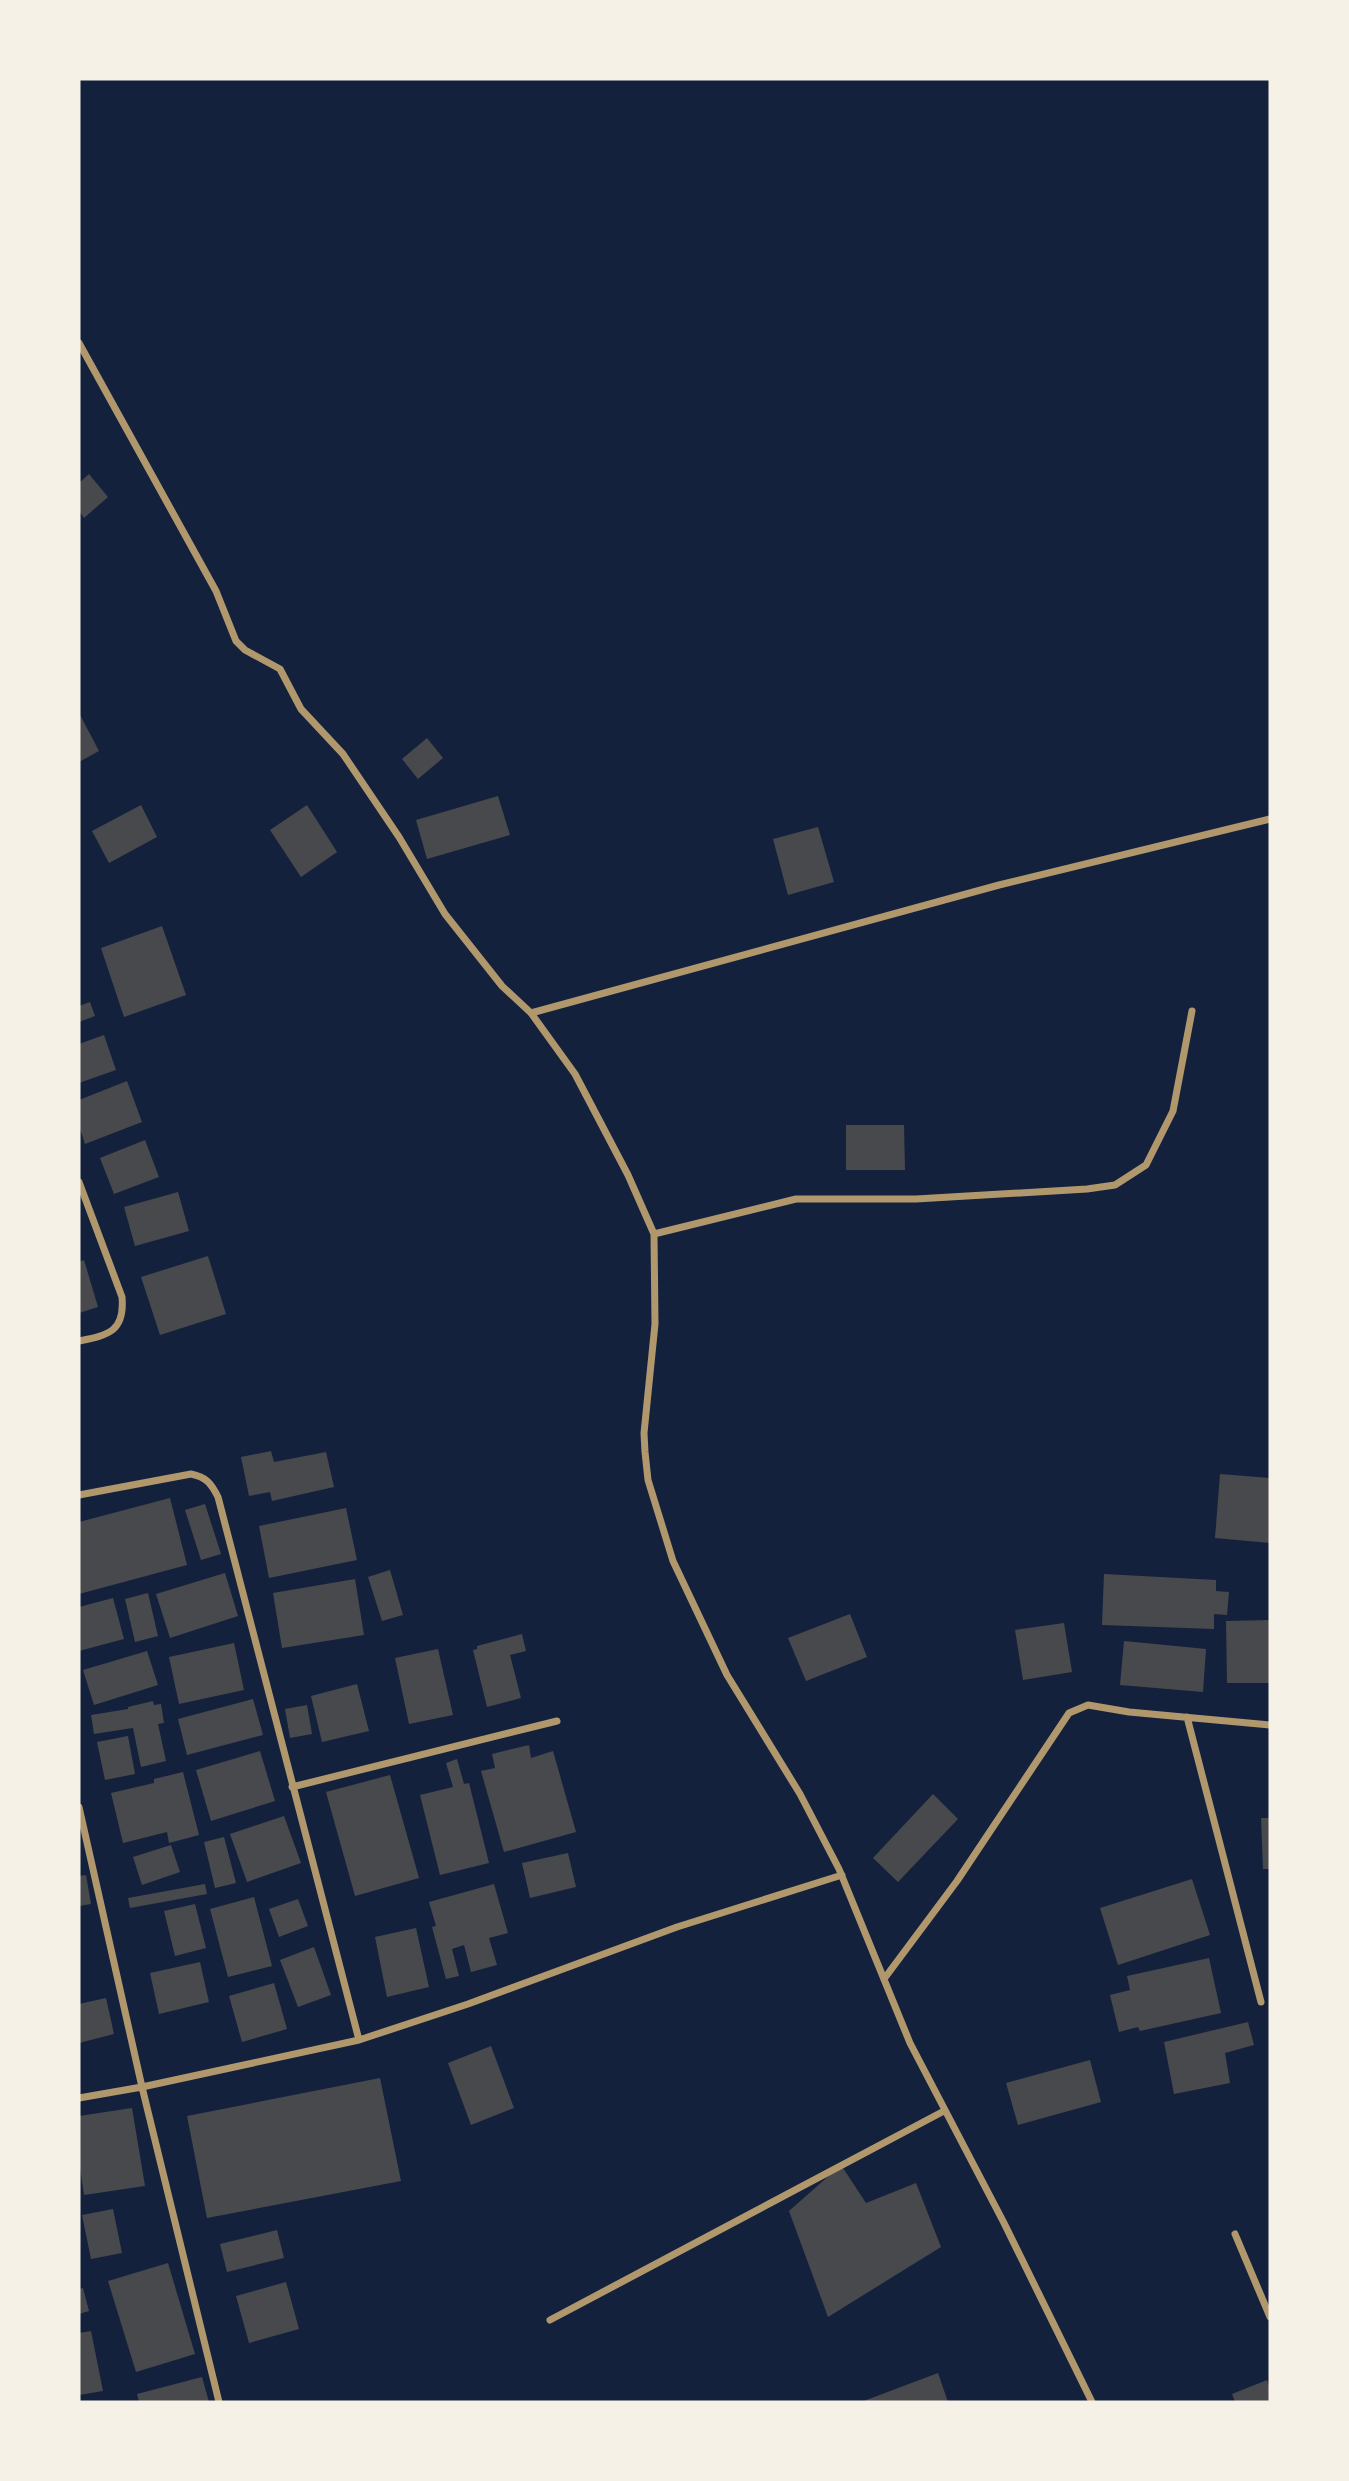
<svg xmlns="http://www.w3.org/2000/svg" width="1349" height="2481" viewBox="0 0 1349 2481" font-family="Quicksand,sans-serif">
<style>
.building{fill:#48494c}
.lines{fill:none;stroke-linecap:round;stroke-linejoin:round}
.minor{stroke:#b1986c;stroke-width:7}
</style>
<rect width="100%" height="100%" fill="#14213d"/>
<!-- building -->
<path class="building" d="M89 474 108 497 84 518 79 511V483Z
M79 713 99 751 79 762Z
M427 738 443 758 418 779 402 759Z
M498 796 510 835 427 859 416 820Z
M141 805 157 837 109 863 92 831Z
M307 805 337 852 301 877 270 830Z
M818 827 834 882 788 895 773 839Z
M162 926 186 995 124 1017 101 948Z
M90 1002 95 1016 79 1022V1006Z
M104 1035 116 1070 79 1083V1044Z
M127 1081 142 1122 85 1144 79 1126V1100Z
M846 1125H904L905 1170H846Z
M145 1140 159 1177 114 1194 100 1158Z
M178 1192 189 1231 135 1246 124 1207Z
M208 1256 226 1314 160 1335 141 1277Z
M84 1260 98 1307 79 1313V1262Z
M271 1451 274 1462 326 1452 334 1487 272 1501 270 1492 249 1496 241 1457Z
M1220 1474 1270 1478V1543L1215 1538Z
M170 1498 187 1565 79 1594V1522Z
M205 1504 221 1554 201 1560 185 1510Z
M346 1508 357 1560 269 1578 259 1526Z
M390 1570 403 1615 382 1621 368 1577Z
M225 1573 238 1616 170 1638 156 1594Z
M1104 1574 1216 1580V1591L1229 1592 1227 1615 1214 1614V1629L1102 1625Z
M355 1579 364 1635 282 1648 273 1593Z
M148 1593 158 1636 135 1642 125 1599Z
M113 1598 124 1639 79 1651V1607Z
M850 1614 867 1657 806 1681 788 1638Z
M1270 1620V1683H1227L1226 1621Z
M1064 1623 1072 1672 1023 1680 1015 1630Z
M522 1634 526 1651 510 1655 521 1698 487 1707 473 1650 477 1649V1646Z
M1124 1641 1206 1649 1203 1692 1120 1685Z
M234 1643 244 1690 179 1704 169 1657Z
M438 1649 453 1715 409 1724 395 1658Z
M147 1651 158 1685 94 1705 83 1670Z
M357 1684 369 1731 322 1742 311 1696Z
M253 1699 263 1735 187 1755 178 1719Z
M153 1701 154 1705 161 1704 164 1723 158 1724 166 1761 141 1767 133 1728 94 1734 91 1715 128 1709V1707Z
M307 1705 312 1734 290 1738 285 1709Z
M128 1736 135 1774 105 1780 97 1742Z
M529 1745 531 1758 553 1751 576 1832 504 1852 481 1771 495 1768 492 1754Z
M260 1751 275 1801 211 1821 196 1770Z
M457 1759 464 1784 469 1783 489 1863 440 1875 420 1795 453 1787 446 1763Z
M183 1772 199 1835 169 1843 167 1832 123 1843 111 1793 154 1783V1779Z
M390 1775 419 1878 355 1896 326 1792Z
M933 1794 958 1819 898 1882 873 1858Z
M284 1816 301 1863 247 1882 230 1834Z
M1261 1818H1270V1869H1263Z
M224 1837 236 1883 215 1888 204 1842Z
M171 1845 180 1872 142 1885 133 1857Z
M568 1853 576 1887 530 1898 522 1863Z
M86 1875 91 1904 79 1906V1876Z
M1192 1879 1210 1935 1118 1965 1100 1908Z
M205 1884 207 1894 130 1908 128 1898Z
M494 1884 508 1933 489 1938 497 1965 471 1972 464 1945 452 1949 459 1976 446 1979 432 1927 436 1926 429 1902Z
M254 1897 272 1966 228 1977 210 1909Z
M298 1899 308 1926 279 1937 269 1909Z
M195 1904 206 1948 175 1956 164 1911Z
M416 1928 429 1987 387 1997 375 1937Z
M314 1947 331 1995 298 2007 280 1960Z
M1209 1958 1221 2013 1140 2031 1138 2027 1119 2032 1110 1995 1130 1990 1127 1976Z
M200 1962 209 2002 159 2014 150 1973Z
M274 1983 287 2029 242 2042 229 1996Z
M106 1998 114 2034 79 2043V2004Z
M1248 2022 1254 2045 1225 2053 1230 2083 1174 2094 1164 2042Z
M491 2046 514 2108 471 2125 448 2063Z
M1090 2060 1101 2102 1018 2125 1006 2083Z
M380 2078 401 2181 207 2218 187 2116Z
M132 2108 145 2186 84 2195 79 2161V2116Z
M841 2165 866 2203 916 2183 941 2247 828 2317 789 2211Z
M113 2209 122 2253 91 2259 82 2215Z
M277 2230 284 2258 227 2272 220 2244Z
M168 2263 195 2354 136 2372 108 2281Z
M286 2282 299 2329 249 2343 236 2296Z
M83 2288 89 2311 79 2314V2289Z
M91 2331 103 2391 79 2395V2333Z
M938 2373 948 2402H861Z
M202 2377 209 2402H139L137 2394Z
M1267 2380 1270 2389V2402H1235L1232 2394Z"/>
<g class="lines">
<!-- minor -->
<path class="minor" d="M79 343 216 591 236 641 245 650 280 669 301 709 343 754 399 837 445 914 502 986 531 1013 575 1074 628 1175 654 1234 655 1324 644 1433 645 1452 648 1480 673 1561 727 1675 800 1794 839 1869 910 2043 1004 2223 1092 2402
M531 1013 999 885 1270 819
M79 1182 122 1297C125 1332 108 1335 79 1341
M654 1234 796 1199H916L1087 1189 1115 1185 1146 1165 1173 1111 1192 1011
M79 1495 191 1474C206 1477 211 1483 218 1497L359 2040
M1187 1717 1261 2002
M292 1787 557 1721
M79 1807 142 2087 219 2402
M884 1979 957 1881 1069 1713 1088 1705 1129 1712 1270 1725
M79 2098 142 2087 359 2040 468 2004 677 1927 842 1875
M1235 2234 1270 2317
M550 2320 944 2111"/>
</g>
<!-- border -->
<rect width="1349" height="2481" fill="none" stroke="#f6f1e7" stroke-width="161"/>
</svg>
